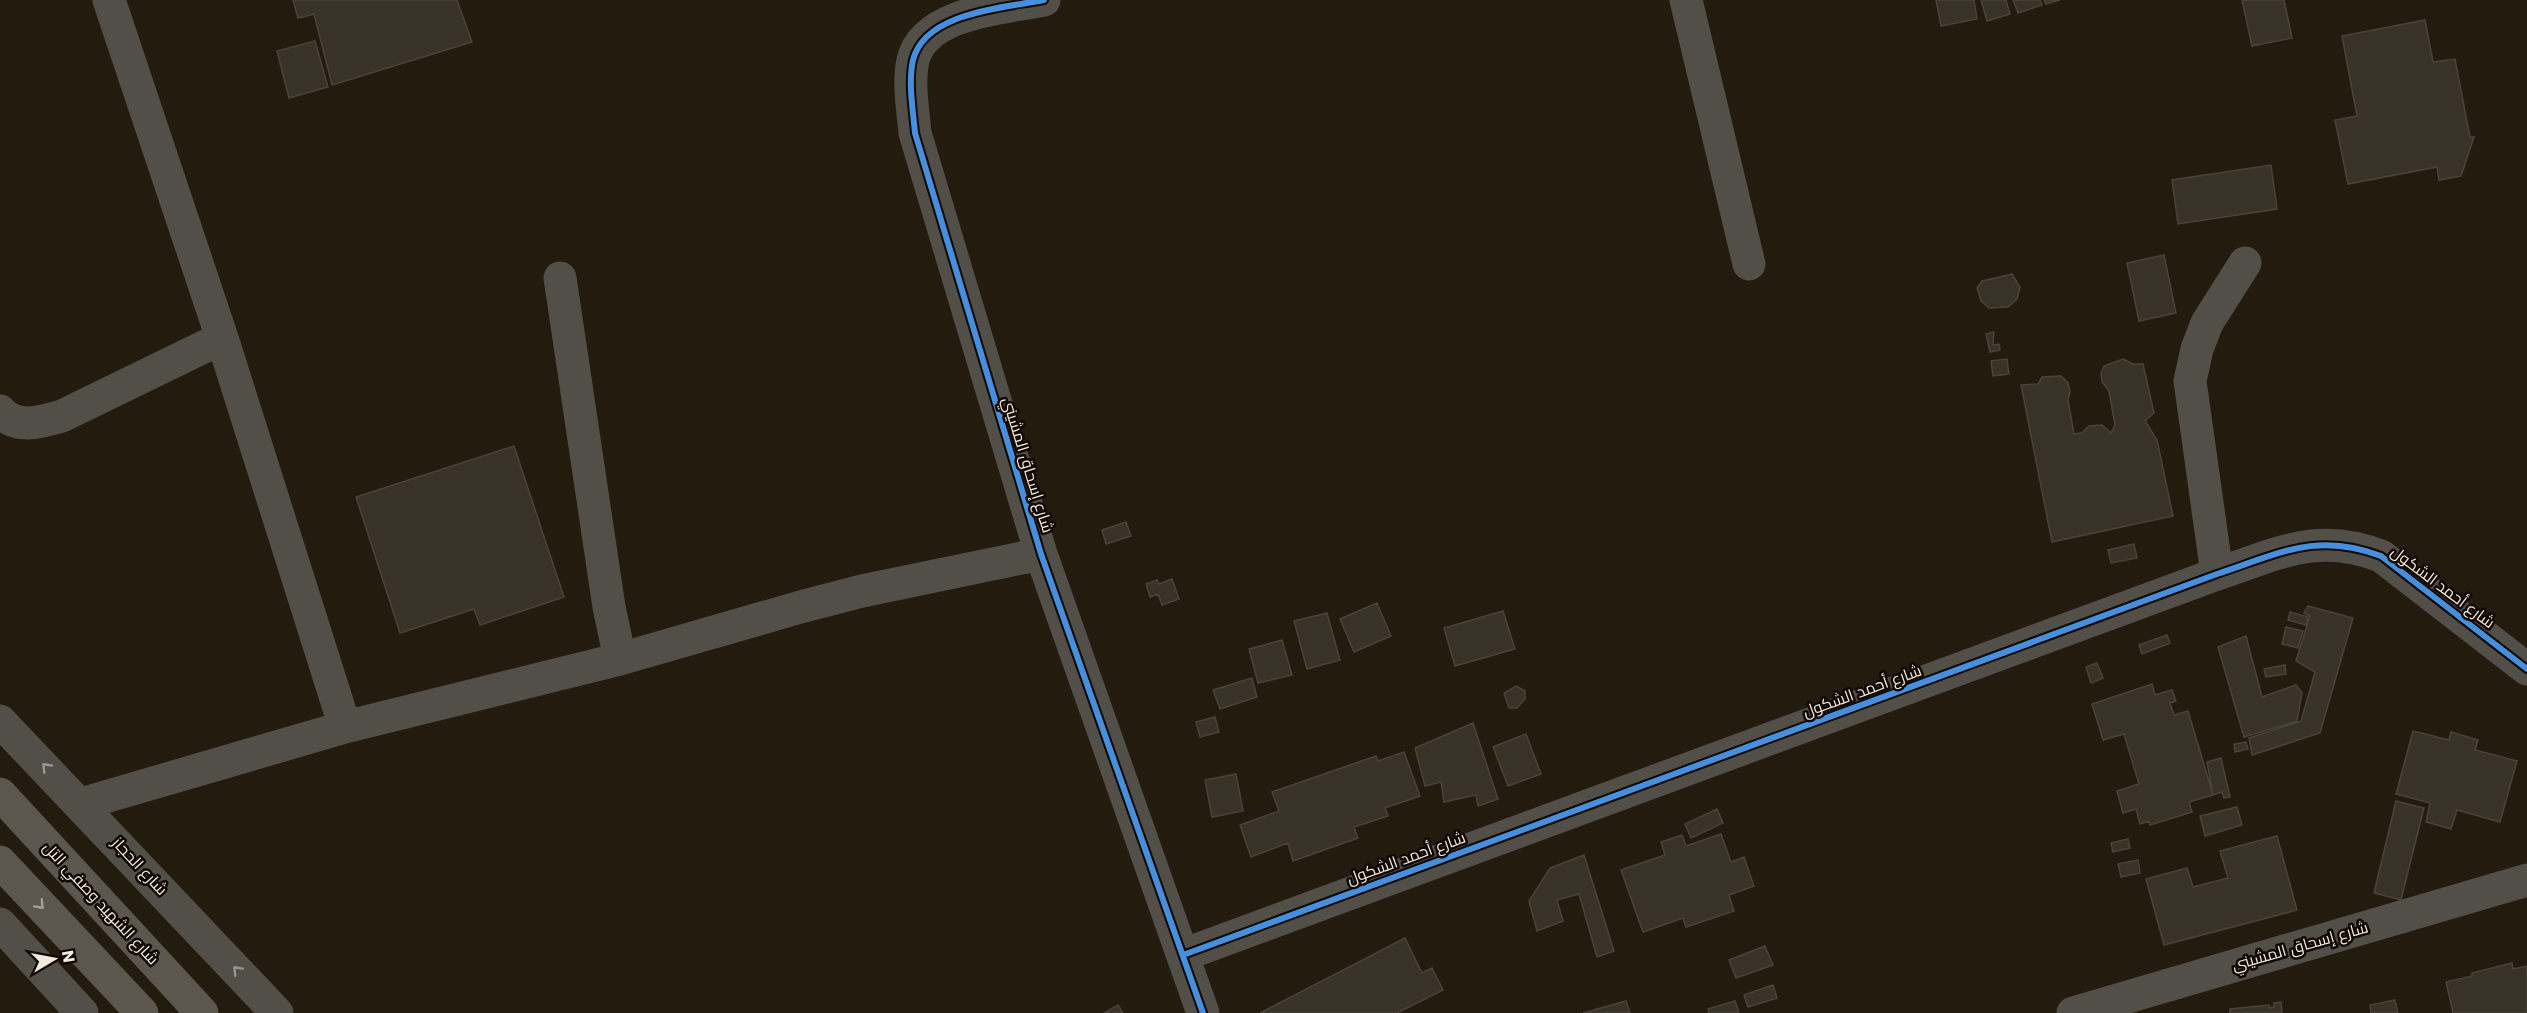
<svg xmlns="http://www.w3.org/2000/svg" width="2527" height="1013" viewBox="0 0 2527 1013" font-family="Poppins,Cairo,sans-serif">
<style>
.building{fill:#393327;stroke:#4a4337;stroke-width:1.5}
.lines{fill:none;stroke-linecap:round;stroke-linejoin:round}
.minor{stroke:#524e48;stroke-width:33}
.major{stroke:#5b564e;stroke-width:33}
.cycleway-casing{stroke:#0f0902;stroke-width:10}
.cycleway{stroke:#468fdf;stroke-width:6}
.oneway{stroke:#9a948a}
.oneway2{stroke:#a7a094}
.labels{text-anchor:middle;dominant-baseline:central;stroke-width:5;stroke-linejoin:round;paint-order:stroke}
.street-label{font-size:16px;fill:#f3eadb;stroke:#0f0902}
</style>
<rect width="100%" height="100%" fill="#231b0d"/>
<!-- building -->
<path class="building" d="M293 0H457L472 42 332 85 314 14 298 18Z
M1936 0H1974L1977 19 1941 26Z
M1981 0H2006L2010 14 1987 21Z
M2013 0H2040L2042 5 2018 13Z
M2044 0H2060L2046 4Z
M2242 0H2284L2292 38 2252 46Z
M2425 20 2433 62 2455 59 2470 137H2474L2461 176 2439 180 2437 167 2348 184 2335 120 2357 116 2342 36Z
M315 41 328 87 289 98 277 51Z
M2271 165 2277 209 2178 224 2172 180Z
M2164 255 2176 313 2139 321 2127 263Z
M2012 274 2020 287 2017 299 2008 307 1989 308 1981 301 1977 288 1982 281Z
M1994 332 1993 345 1999 344 2000 350 1990 352 1986 334Z
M2007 359 2009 374 1993 376 1991 361Z
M2123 359 2133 364H2143L2154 413 2145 421 2157 440 2173 516 2052 542 2021 385 2038 384 2042 377 2061 376 2068 383 2070 392 2068 400 2074 434 2082 433 2089 426 2102 425 2111 433 2115 425 2109 391 2102 382 2101 373 2104 366Z
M514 446 564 597 480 625 474 609 400 633 356 497Z
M1126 522 1131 536 1106 544 1102 530Z
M2134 544 2137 558 2111 563 2108 550Z
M1172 579 1179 599 1162 605 1158 594 1150 597 1146 584 1157 580 1159 584Z
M1377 603 1391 636 1354 652 1340 619Z
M2308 606 2353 618 2320 733 2252 755 2249 738 2301 721 2315 672 2296 661 2310 616 2304 613Z
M1503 611 1515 649 1455 666 1444 628Z
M2290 612 2308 617 2306 625 2288 620Z
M1327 613 1340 660 1307 669 1294 621Z
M2286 627 2303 631 2298 648 2282 644Z
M2167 635 2170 643 2142 654 2139 645Z
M2246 636 2262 697 2296 685 2302 693 2297 721 2244 737 2218 647Z
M1282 640 1292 675 1258 683 1249 649Z
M2097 663 2103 678 2091 683 2086 667Z
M2285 665 2286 674 2266 677 2264 669Z
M1252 678 1257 697 1220 709 1213 690Z
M2152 684 2155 695 2172 690 2176 701 2170 703 2174 715 2188 711 2213 795 2189 802 2192 812 2150 825 2149 821 2140 824 2136 809 2123 813 2117 791 2139 784 2124 734 2103 740 2092 704Z
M1516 686 1525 691V699L1517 708H1509L1504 693Z
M1215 717 1219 732 1200 737 1196 722Z
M1473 723 1498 799 1478 806 1476 795 1444 802 1441 782 1425 786 1415 748Z
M2413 731 2449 740 2451 732 2478 740 2475 750 2517 761 2500 822 2457 810 2451 829 2426 822 2430 803 2396 794Z
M1526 734 1541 774 1508 786 1493 747Z
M2246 742 2248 749 2235 752 2234 744Z
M1404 752 1420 796 1385 808 1388 816 1354 827 1358 838 1293 861 1288 843 1251 857 1240 825 1279 811 1272 792 1376 756 1378 761Z
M2221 758 2230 797 2224 798 2222 792 2213 795 2207 762Z
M1236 774 1243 811 1212 817 1205 780Z
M2396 801 2424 808 2401 900 2374 893Z
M2237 807 2242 825 2205 836 2200 816Z
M1717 809 1723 823 1691 838 1685 824Z
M1721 834 1731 862 1744 857 1754 886 1729 895 1734 911 1686 927 1683 918 1643 932 1621 870 1665 855 1661 842 1682 835 1686 846Z
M2277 836 2297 910 2164 945 2146 879 2187 868 2193 887 2228 878 2220 851Z
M2128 839 2130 848 2113 852 2111 843Z
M1584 855 1614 951 1597 957 1579 894 1557 900 1563 921 1537 931 1529 901 1550 868Z
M2138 860 2140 873 2121 877 2118 864Z
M1405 938 1422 973 1432 968 1443 990 1397 1013H1260Z
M1765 946 1773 965 1736 978 1729 960Z
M2512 963 2513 969 2527 966V1013H2453L2446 982 2472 976V973Z
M1773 985 1777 998 1748 1007 1744 995Z
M2395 1000 2398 1013H2371L2370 1005Z
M1626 1001 1630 1013H1583Z
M1735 1001 1739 1013H1709L1708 1009Z
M2281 1002 2282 1013H2230V1009L2269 1005V1008L2274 1007V1003Z
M1118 1005 1123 1013H1104Z"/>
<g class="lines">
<!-- minor -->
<path class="minor" d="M109 0 222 338 345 727
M1044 0C1004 8 925 12 913 60 908 83 913 110 915 133L1041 554 1203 1013
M1686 0 1749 264
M560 278 609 607 620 659
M0 411C16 430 41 422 62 416L222 338
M2217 574 2190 381 2197 349 2207 323 2245 263
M0 721 277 1013
M81 804 345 727 620 659 804 606 862 591 1041 554
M0 924 82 1013
M1183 955 2217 574C2278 554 2317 531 2381 556L2527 669
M2073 1013 2527 880"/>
<!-- major -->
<path class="major" d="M0 794 202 1013
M0 862 142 1013"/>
<defs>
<path id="cycleway" d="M1044 0C1004 8 925 12 913 60 908 83 913 110 915 133L1041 554 1203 1013
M1183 955 2217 574C2278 554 2317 531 2381 556L2527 669"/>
</defs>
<!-- cycleway casing -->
<use href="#cycleway" class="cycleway-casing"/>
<!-- cycleway -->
<use href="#cycleway" class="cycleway"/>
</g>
<!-- one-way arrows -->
<defs><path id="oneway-chevron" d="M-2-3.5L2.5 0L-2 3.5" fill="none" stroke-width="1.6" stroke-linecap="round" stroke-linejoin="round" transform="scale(1.5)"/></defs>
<g class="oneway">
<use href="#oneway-chevron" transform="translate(46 767) rotate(-134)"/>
<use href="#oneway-chevron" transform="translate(237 970) rotate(-133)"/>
</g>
<use class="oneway2" href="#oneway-chevron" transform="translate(40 905) rotate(47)"/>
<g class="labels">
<!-- street labels -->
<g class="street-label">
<text transform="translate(1028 465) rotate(73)">شارع إسحاق المشيني</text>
<text transform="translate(2443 587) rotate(37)">شارع أحمد الشكول</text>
<text transform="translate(1862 691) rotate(-20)">شارع أحمد الشكول</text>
<text transform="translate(1406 858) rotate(-20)">شارع أحمد الشكول</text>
<text transform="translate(140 866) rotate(47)">شارع الحجاز</text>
<text transform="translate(101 903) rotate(47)">شارع الشهيد وصفي التل</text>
<text transform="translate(2300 946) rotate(-16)">شارع إسحاق المشيني</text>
</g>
</g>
<!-- north arrow -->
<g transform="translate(54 959) rotate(80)" stroke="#0f0902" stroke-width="4.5" paint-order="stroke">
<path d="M0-4.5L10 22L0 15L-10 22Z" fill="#f3eadb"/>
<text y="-9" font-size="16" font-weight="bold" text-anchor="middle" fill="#f3eadb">N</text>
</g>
</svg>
